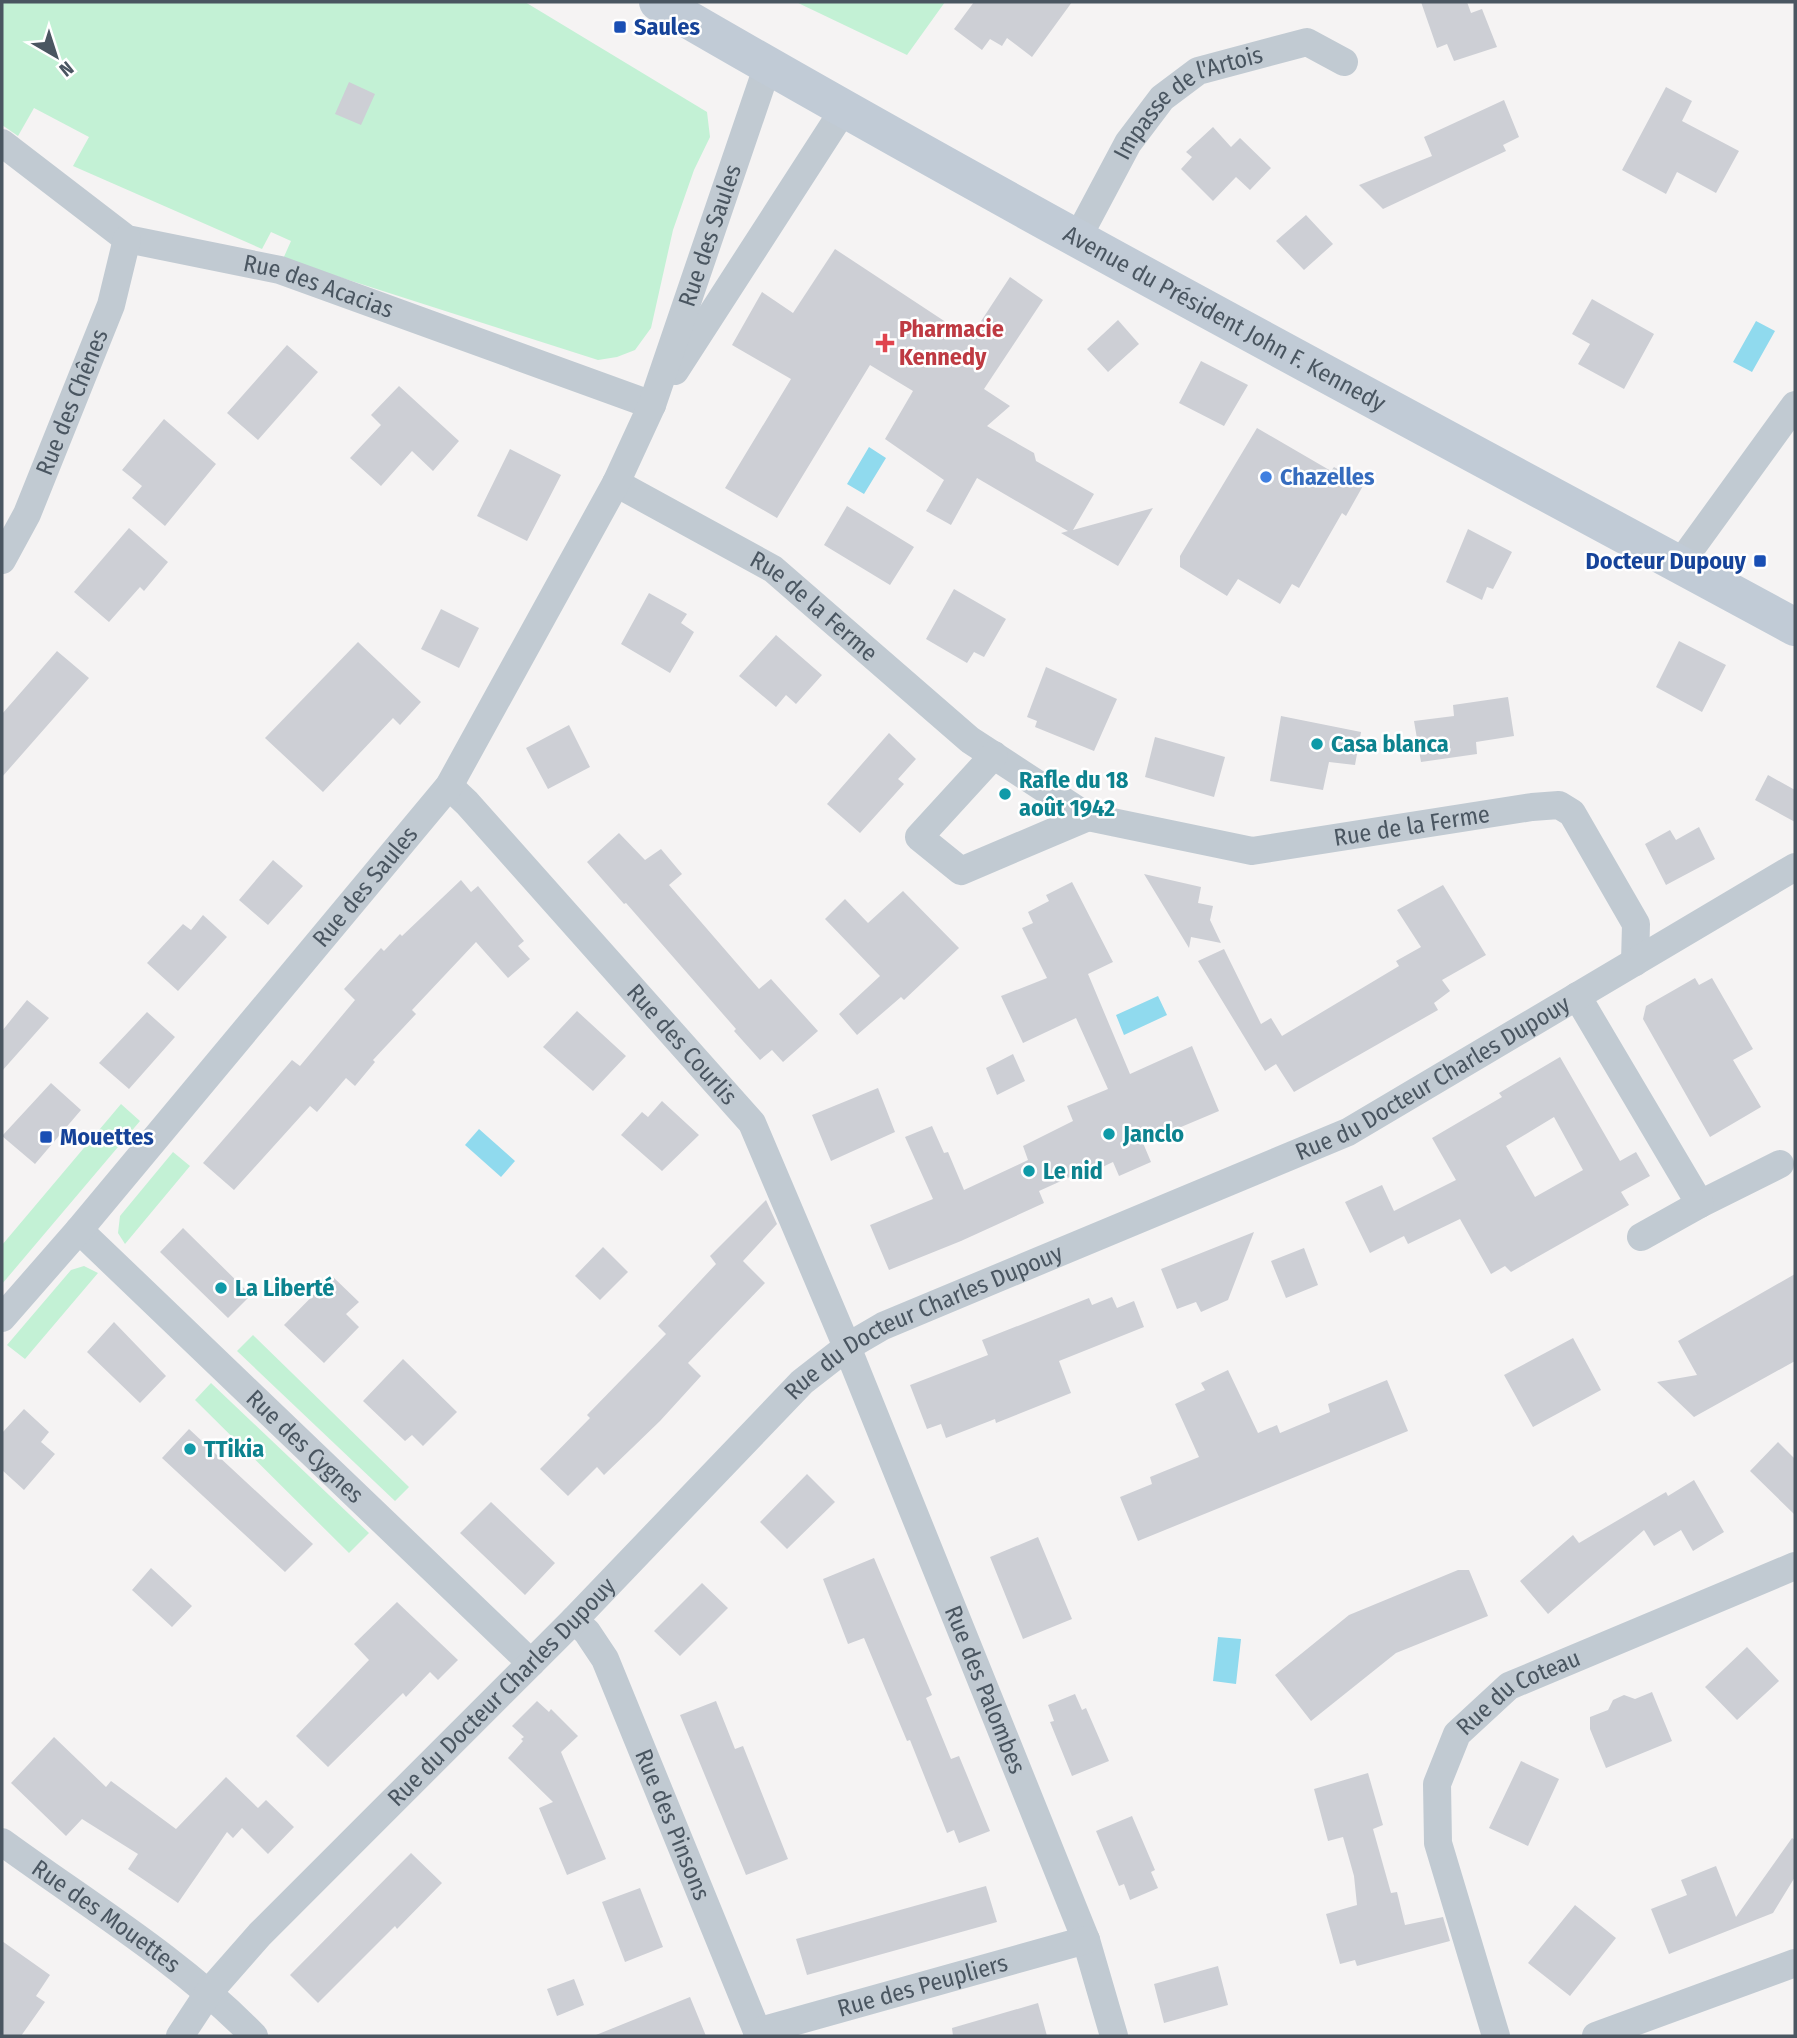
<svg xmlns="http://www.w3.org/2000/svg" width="1797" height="2038" viewBox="0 0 1797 2038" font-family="'Fira Sans Condensed',sans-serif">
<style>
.green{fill:#c3f1d5}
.water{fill:#90daee}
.building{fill:#cdcfd5;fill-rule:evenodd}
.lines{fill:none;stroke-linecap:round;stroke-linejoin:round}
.minor{stroke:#c1cad2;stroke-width:28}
.secondary{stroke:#c1cbd6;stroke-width:38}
.transit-dot{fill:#1a4fb4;stroke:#fff;stroke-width:2.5}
.health-dot{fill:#e0444e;stroke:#fff;stroke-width:2.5}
.shop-dot{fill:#3f7fe0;stroke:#fff;stroke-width:2.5}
.culture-dot{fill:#0f9aa8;stroke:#fff;stroke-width:2.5}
.labels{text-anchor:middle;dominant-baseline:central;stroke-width:5;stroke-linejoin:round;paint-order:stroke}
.transit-label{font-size:24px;font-weight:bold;fill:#164399;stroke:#fff;text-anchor:start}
.street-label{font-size:24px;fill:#4a5661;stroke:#fff}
.health-label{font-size:24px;font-weight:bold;fill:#be3a42;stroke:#fff;text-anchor:start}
.shop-label{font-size:24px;font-weight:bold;fill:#366cbe;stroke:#fff;text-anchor:start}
.culture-label{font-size:24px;font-weight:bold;fill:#0d838f;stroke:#fff;text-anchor:start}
</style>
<rect width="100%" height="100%" fill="#f5f3f3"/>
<!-- green -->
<path class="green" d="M2 2H525L707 112 710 137 694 170 673 230 651 328 635 350 617 357 598 360 283 259 291 241 271 232 262 249 73 166 89 137 34 108 18 136 2 125Z
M796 2H945L907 55Z
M121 1104 140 1121 2 1284V1245Z
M173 1152 190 1166 125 1244 118 1233 120 1216Z
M84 1266 98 1273 25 1359 7 1345 71 1270Z
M253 1335 409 1487 395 1501 237 1351Z
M211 1383 369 1533 349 1553 195 1400Z"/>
<!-- water -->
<path class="water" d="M1756 321 1775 331 1752 372 1733 362Z
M869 447 886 458 864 494 847 484Z
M1158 996 1167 1015 1124 1035 1116 1015Z
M479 1129 515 1161 501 1177 465 1145Z
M1218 1637 1241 1639 1236 1684 1213 1681Z"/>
<!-- building -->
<path class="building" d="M974 2H1072L1032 57 1007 38 1002 46 990 39 982 50 954 29Z
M1421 2H1467L1471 13 1482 9 1497 47 1454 61 1447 44 1437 48Z
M349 82 375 94 361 125 335 114Z
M1666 87 1692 101 1682 121 1739 151 1716 193 1677 172 1666 194 1622 170Z
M1504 100 1519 137 1503 145 1506 151 1383 209 1359 185 1432 156 1424 137Z
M1213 127 1231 147 1240 138 1271 168 1250 190 1236 177 1213 201 1181 169 1192 157 1186 152Z
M1306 215 1333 244 1304 270 1276 241Z
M835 249 970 338 1010 277 1043 300 984 389 1010 406 987 426 1034 453 1036 461 1094 494 1073 530 1153 508 1118 566 1061 533 1068 531 977 478 951 525 926 511 944 480 885 439 913 391 870 365 777 518 725 488 791 379 732 345 762 292 793 313Z
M1592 299 1654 334 1624 389 1578 364 1590 344 1572 334Z
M1118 320 1139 344 1108 372 1087 349Z
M287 345 318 372 258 440 227 413Z
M1201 361 1248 385 1224 426 1179 403Z
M399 386 459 441 433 471 412 451 381 486 350 458 381 425 371 415Z
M164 419 216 464 165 526 132 498 142 486 122 470Z
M1257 428 1331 471 1334 467 1364 484 1346 516 1342 513 1299 588 1292 584 1280 604 1238 579 1227 596 1180 567V556Z
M510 449 561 475 527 541 477 516Z
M847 506 914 547 890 585 824 545Z
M129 528 168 562 144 591 140 587 109 622 74 592Z
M1468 529 1512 552 1493 589 1487 587 1482 600 1446 582Z
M954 589 1006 619 984 657 974 652 967 663 926 639Z
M649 593 687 614 681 623 694 632 670 673 621 644Z
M441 609 479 628 459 668 421 649Z
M776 635 822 675 796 704 786 695 776 707 739 676Z
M1679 641 1726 665 1702 712 1656 687Z
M358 642 421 702 400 725 393 718 323 792 265 738Z
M57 651 89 678 2 777V714Z
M1046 667 1117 699 1094 751 1035 727 1037 721 1027 717Z
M1508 697 1514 736 1476 742 1477 754 1421 762 1414 721 1454 716 1453 705Z
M1281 716 1361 732 1355 765 1329 762 1323 790 1270 781Z
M569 725 590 767 548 789 526 748Z
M889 733 916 759 898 779 904 784 860 833 827 804Z
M1155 737 1225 757 1214 797 1145 777Z
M1768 775 1795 790V822L1755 800Z
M1699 827 1715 859 1666 885 1645 844 1670 830 1676 840Z
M619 833 645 860 661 849 682 874 669 885 759 989 771 979 818 1031 783 1062 772 1050 760 1060 734 1031 736 1029 626 903 624 904 587 862Z
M273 860 303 886 268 925 239 900Z
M1144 874 1201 887 1198 903 1213 906 1210 920 1221 943 1191 937 1189 948Z
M461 880 471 892 478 886 524 941 518 946 530 959 508 978 476 942 412 1010 416 1014 373 1060 375 1062 355 1086 346 1078 317 1112 310 1106 234 1190 203 1163 292 1060 300 1066 355 1000 344 989 381 948 384 951 400 934 402 936Z
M1072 882 1113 962 1088 974 1130 1074 1192 1046 1219 1111 1143 1143 1151 1162 1119 1176 1113 1162 1094 1171 1092 1167 1039 1191 1044 1203 961 1241 889 1270 870 1225 933 1199 905 1137 932 1126 944 1153 948 1152 964 1190 1028 1160 1023 1146 1073 1121 1067 1106 1108 1089 1076 1018 1023 1043 1001 996 1047 978 1022 928 1033 923 1028 912 1049 901 1046 895Z
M1443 885 1486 955 1442 980 1450 991 1434 1003 1438 1010 1294 1092 1276 1064 1265 1071 1198 961 1224 949 1261 1024 1271 1018 1282 1036 1399 966 1396 961 1421 947 1397 910Z
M903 891 959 948 904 1000 901 997 857 1035 839 1014 880 976 825 919 845 899 868 923Z
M203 915 227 937 178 991 147 963 183 924 191 930Z
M1695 978 1699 985 1712 978 1753 1049 1733 1060 1761 1107 1710 1137 1643 1019 1646 1006Z
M27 1000 49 1018 2 1071V1031Z
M577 1011 626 1056 593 1091 543 1047Z
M147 1012 175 1037 129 1089 99 1063Z
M1013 1054 1025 1081 997 1095 986 1068Z
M1560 1057 1620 1161 1636 1152 1650 1176 1621 1192 1629 1205 1511 1272 1505 1266 1491 1274 1460 1219 1408 1244 1404 1236 1370 1253 1345 1202 1382 1185 1394 1211 1456 1180 1432 1138 1502 1097 1499 1093ZM1554 1117 1583 1170 1535 1197 1506 1146Z
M51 1083 81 1110 35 1164 2 1136Z
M878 1088 895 1132 831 1161 812 1115Z
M662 1101 699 1135 662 1171 621 1135 642 1112 648 1117Z
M766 1200 777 1224 743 1261 765 1283 688 1363 701 1376 660 1421 604 1475 597 1467 568 1496 540 1469 590 1418 587 1415 666 1334 658 1326 716 1264 710 1256Z
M183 1228 251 1295 228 1318 160 1252Z
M1254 1232 1228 1300 1201 1312 1196 1302 1177 1309 1161 1269Z
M603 1247 628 1272 600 1300 575 1276Z
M1304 1248 1318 1285 1286 1298 1271 1261Z
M1795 1274V1361L1694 1417 1657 1382 1697 1375 1678 1341Z
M332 1276 359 1302 346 1314 359 1327 324 1363 284 1325Z
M1112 1297 1117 1308 1134 1301 1144 1327 1059 1361 1071 1393 996 1423 995 1419 946 1438 941 1424 927 1429 910 1385 988 1355 982 1340 1089 1298 1092 1305Z
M114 1322 166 1376 140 1403 87 1352Z
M1573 1338 1601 1390 1533 1427 1504 1375Z
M403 1359 457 1412 423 1446 412 1435 405 1441 363 1401Z
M1228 1370 1258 1433 1277 1425 1280 1433 1330 1412 1328 1404 1387 1380 1408 1431 1138 1541 1120 1497 1152 1484 1150 1477 1199 1457 1175 1404 1205 1390 1201 1383Z
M24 1409 49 1432 41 1442 55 1454 24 1490 2 1470V1433Z
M189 1429 313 1544 285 1572 162 1458Z
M1778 1442 1795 1459V1515L1750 1471Z
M807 1474 835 1502 787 1549 760 1522Z
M1694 1480 1724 1532 1693 1551 1681 1530 1654 1546 1644 1530 1548 1614 1520 1581 1573 1535 1579 1543 1666 1492 1668 1496Z
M491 1502 555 1563 525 1595 460 1533Z
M1038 1537 1072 1619 1023 1639 990 1557Z
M874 1558 932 1695 926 1698 951 1759 959 1756 990 1831 959 1843 954 1830 947 1833 910 1740 907 1741 864 1638 848 1644 823 1579Z
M151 1568 192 1606 172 1627 132 1590Z
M1458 1570H1469L1488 1616 1396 1653 1311 1721 1275 1675 1349 1615Z
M702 1583 728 1608 680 1656 654 1631Z
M397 1602 458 1660 438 1680 430 1672 406 1697 403 1693 328 1767 296 1736 369 1660 354 1644Z
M1747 1647 1779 1681 1737 1720 1705 1687Z
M1652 1692 1672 1741 1606 1768 1590 1729V1717L1608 1710 1613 1700 1624 1695 1635 1699Z
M1075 1694 1082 1710 1086 1708 1109 1761 1072 1776 1050 1722 1054 1721 1048 1705Z
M537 1701 549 1712 551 1709 578 1736 561 1752 606 1859 567 1875 539 1808 553 1802 508 1758 523 1741 521 1739 524 1737 512 1726Z
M716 1701 735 1749 743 1746 788 1859 746 1875 680 1715Z
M54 1737 106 1787 111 1781 176 1829 226 1777 258 1808 266 1800 294 1827 268 1854 242 1828 233 1838 227 1832 178 1903 128 1869 138 1854 82 1819 66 1836 11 1783Z
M1521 1761 1559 1779 1528 1846 1489 1828Z
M1368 1773 1383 1825 1373 1829 1391 1893 1397 1892 1405 1925 1443 1917 1450 1941 1357 1966 1355 1960 1340 1964 1326 1914 1357 1905 1354 1876 1343 1837 1328 1841 1314 1789Z
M1132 1816 1155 1870 1151 1872 1158 1888 1130 1900 1124 1884 1119 1886 1096 1831Z
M1792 1838 1795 1840V1877L1773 1913 1669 1954 1651 1909 1687 1895 1681 1880 1716 1866 1736 1917Z
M411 1853 442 1883 397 1929 395 1926 318 2003 290 1975Z
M986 1886 997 1922 807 1975 796 1939Z
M640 1888 663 1947 625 1962 602 1902Z
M1575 1905 1616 1938 1570 1996 1528 1963Z
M2 1941 50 1975 36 1996 45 2002 21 2036H2Z
M1218 1966 1228 2005 1164 2023 1154 1984Z
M574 1979 584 2005 557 2016 547 1989Z
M690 1997 706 2036H597L596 2035Z
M1038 2003 1047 2036H953L952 2028Z"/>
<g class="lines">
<!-- minor -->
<g class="minor">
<path id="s1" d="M2 143 127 239 280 270 652 405"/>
<path id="s2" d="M1078 237 1128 143 1162 98 1198 71 1307 42 1344 62"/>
<path d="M675 371 844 109"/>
<path id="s3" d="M616 483 773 569 970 740 1088 817 1252 851 1532 807 1559 805 1572 813 1636 924 1635 962"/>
<path id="s4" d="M2 560 27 514 111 305 127 239"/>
<path d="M1679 565 1795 405"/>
<path d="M994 755 919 837 961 871 1088 817"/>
<path id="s5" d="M449 786 467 803 752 1123 847 1347 1086 1940 1114 2036"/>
<path d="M1577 996 1700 1204 1780 1164"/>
<path id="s6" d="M79 1230 531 1663"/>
<path d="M1641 1237 1700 1204"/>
<path id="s7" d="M2 1318 79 1230 449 786 616 483 652 405 768 65"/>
<path id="s8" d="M574 1620 587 1632 605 1659 759 2036"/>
<path id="s9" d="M2 1842C87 1904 180 1960 254 2036"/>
<path id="s10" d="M757 2032 1086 1940"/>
<path id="s11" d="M180 2036 209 1992 260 1934 574 1620 802 1382 847 1347 883 1326 1348 1132 1795 867"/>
<path id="s12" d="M1496 2036 1438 1843 1437 1784 1457 1734 1509 1686 1795 1566"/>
<path d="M1596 2036 1795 1963"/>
</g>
<!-- secondary -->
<path class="secondary" id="s13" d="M658 2C1031 219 1415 421 1795 627"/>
</g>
<!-- markers -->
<g class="transit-dot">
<rect x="613" y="20" width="14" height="14" rx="3.5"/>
<rect x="1753" y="554" width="14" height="14" rx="3.5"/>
<rect x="39" y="1130" width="14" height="14" rx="3.5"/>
</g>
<path class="health-dot" d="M881.5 332.5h7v7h7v7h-7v7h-7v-7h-7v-7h7z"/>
<circle class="shop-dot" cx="1266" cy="477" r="7"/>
<g class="culture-dot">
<circle cx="1317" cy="744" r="7"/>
<circle cx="1005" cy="794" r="7"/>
<circle cx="1109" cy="1134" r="7"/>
<circle cx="1029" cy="1171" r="7"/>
<circle cx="221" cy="1288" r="7"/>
<circle cx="190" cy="1449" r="7"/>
</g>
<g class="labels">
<!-- transit labels -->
<g class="transit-label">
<text x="634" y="27">Saules</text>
<text x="1746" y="561" text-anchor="end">Docteur Dupouy</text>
<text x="60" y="1137">Mouettes</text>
</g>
<!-- street labels -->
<g class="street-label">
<text stroke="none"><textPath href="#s2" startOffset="182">Impasse de l'Artois</textPath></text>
<text stroke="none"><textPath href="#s7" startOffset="1306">Rue des Saules</textPath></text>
<text stroke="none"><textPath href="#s1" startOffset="355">Rue des Acacias</textPath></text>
<text stroke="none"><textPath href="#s13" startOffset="649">Avenue du Président John F. Kennedy</textPath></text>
<text stroke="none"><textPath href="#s4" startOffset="173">Rue des Chênes</textPath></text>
<text stroke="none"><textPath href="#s3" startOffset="234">Rue de la Ferme</textPath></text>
<text stroke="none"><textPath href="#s3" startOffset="910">Rue de la Ferme</textPath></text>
<text stroke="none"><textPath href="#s7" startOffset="564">Rue des Saules</textPath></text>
<text stroke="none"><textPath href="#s5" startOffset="348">Rue des Courlis</textPath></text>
<text stroke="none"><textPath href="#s11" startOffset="1606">Rue du Docteur Charles Dupouy</textPath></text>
<text stroke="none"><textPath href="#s11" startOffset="1040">Rue du Docteur Charles Dupouy</textPath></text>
<text stroke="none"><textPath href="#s6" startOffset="313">Rue des Cygnes</textPath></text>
<text stroke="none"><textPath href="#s5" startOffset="1066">Rue des Palombes</textPath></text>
<text stroke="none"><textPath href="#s11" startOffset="472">Rue du Docteur Charles Dupouy</textPath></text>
<text stroke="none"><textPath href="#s12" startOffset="390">Rue du Coteau</textPath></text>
<text stroke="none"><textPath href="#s8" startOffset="229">Rue des Pinsons</textPath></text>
<text stroke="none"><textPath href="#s9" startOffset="128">Rue des Mouettes</textPath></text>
<text stroke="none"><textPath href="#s10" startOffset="172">Rue des Peupliers</textPath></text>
</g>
<!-- health labels -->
<g class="health-label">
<text x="899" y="329">Pharmacie<tspan x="899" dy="28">Kennedy</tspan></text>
</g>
<!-- shop labels -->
<g class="shop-label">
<text x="1280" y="477">Chazelles</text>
</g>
<!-- culture labels -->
<g class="culture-label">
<text x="1331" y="744">Casa blanca</text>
<text x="1019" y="780">Rafle du 18<tspan x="1019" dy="28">août 1942</tspan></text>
<text x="1123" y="1134">Janclo</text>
<text x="1043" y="1171">Le nid</text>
<text x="235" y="1288">La Liberté</text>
<text x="204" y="1449">TTikia</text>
</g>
</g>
<!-- border -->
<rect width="1797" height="2038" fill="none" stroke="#4a5661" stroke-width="7"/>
<!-- north arrow -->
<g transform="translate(56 56) rotate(141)" stroke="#ffffff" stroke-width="5" paint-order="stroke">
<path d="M0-5L12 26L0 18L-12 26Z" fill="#4a5661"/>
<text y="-10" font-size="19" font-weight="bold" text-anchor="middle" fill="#4a5661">N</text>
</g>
</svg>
